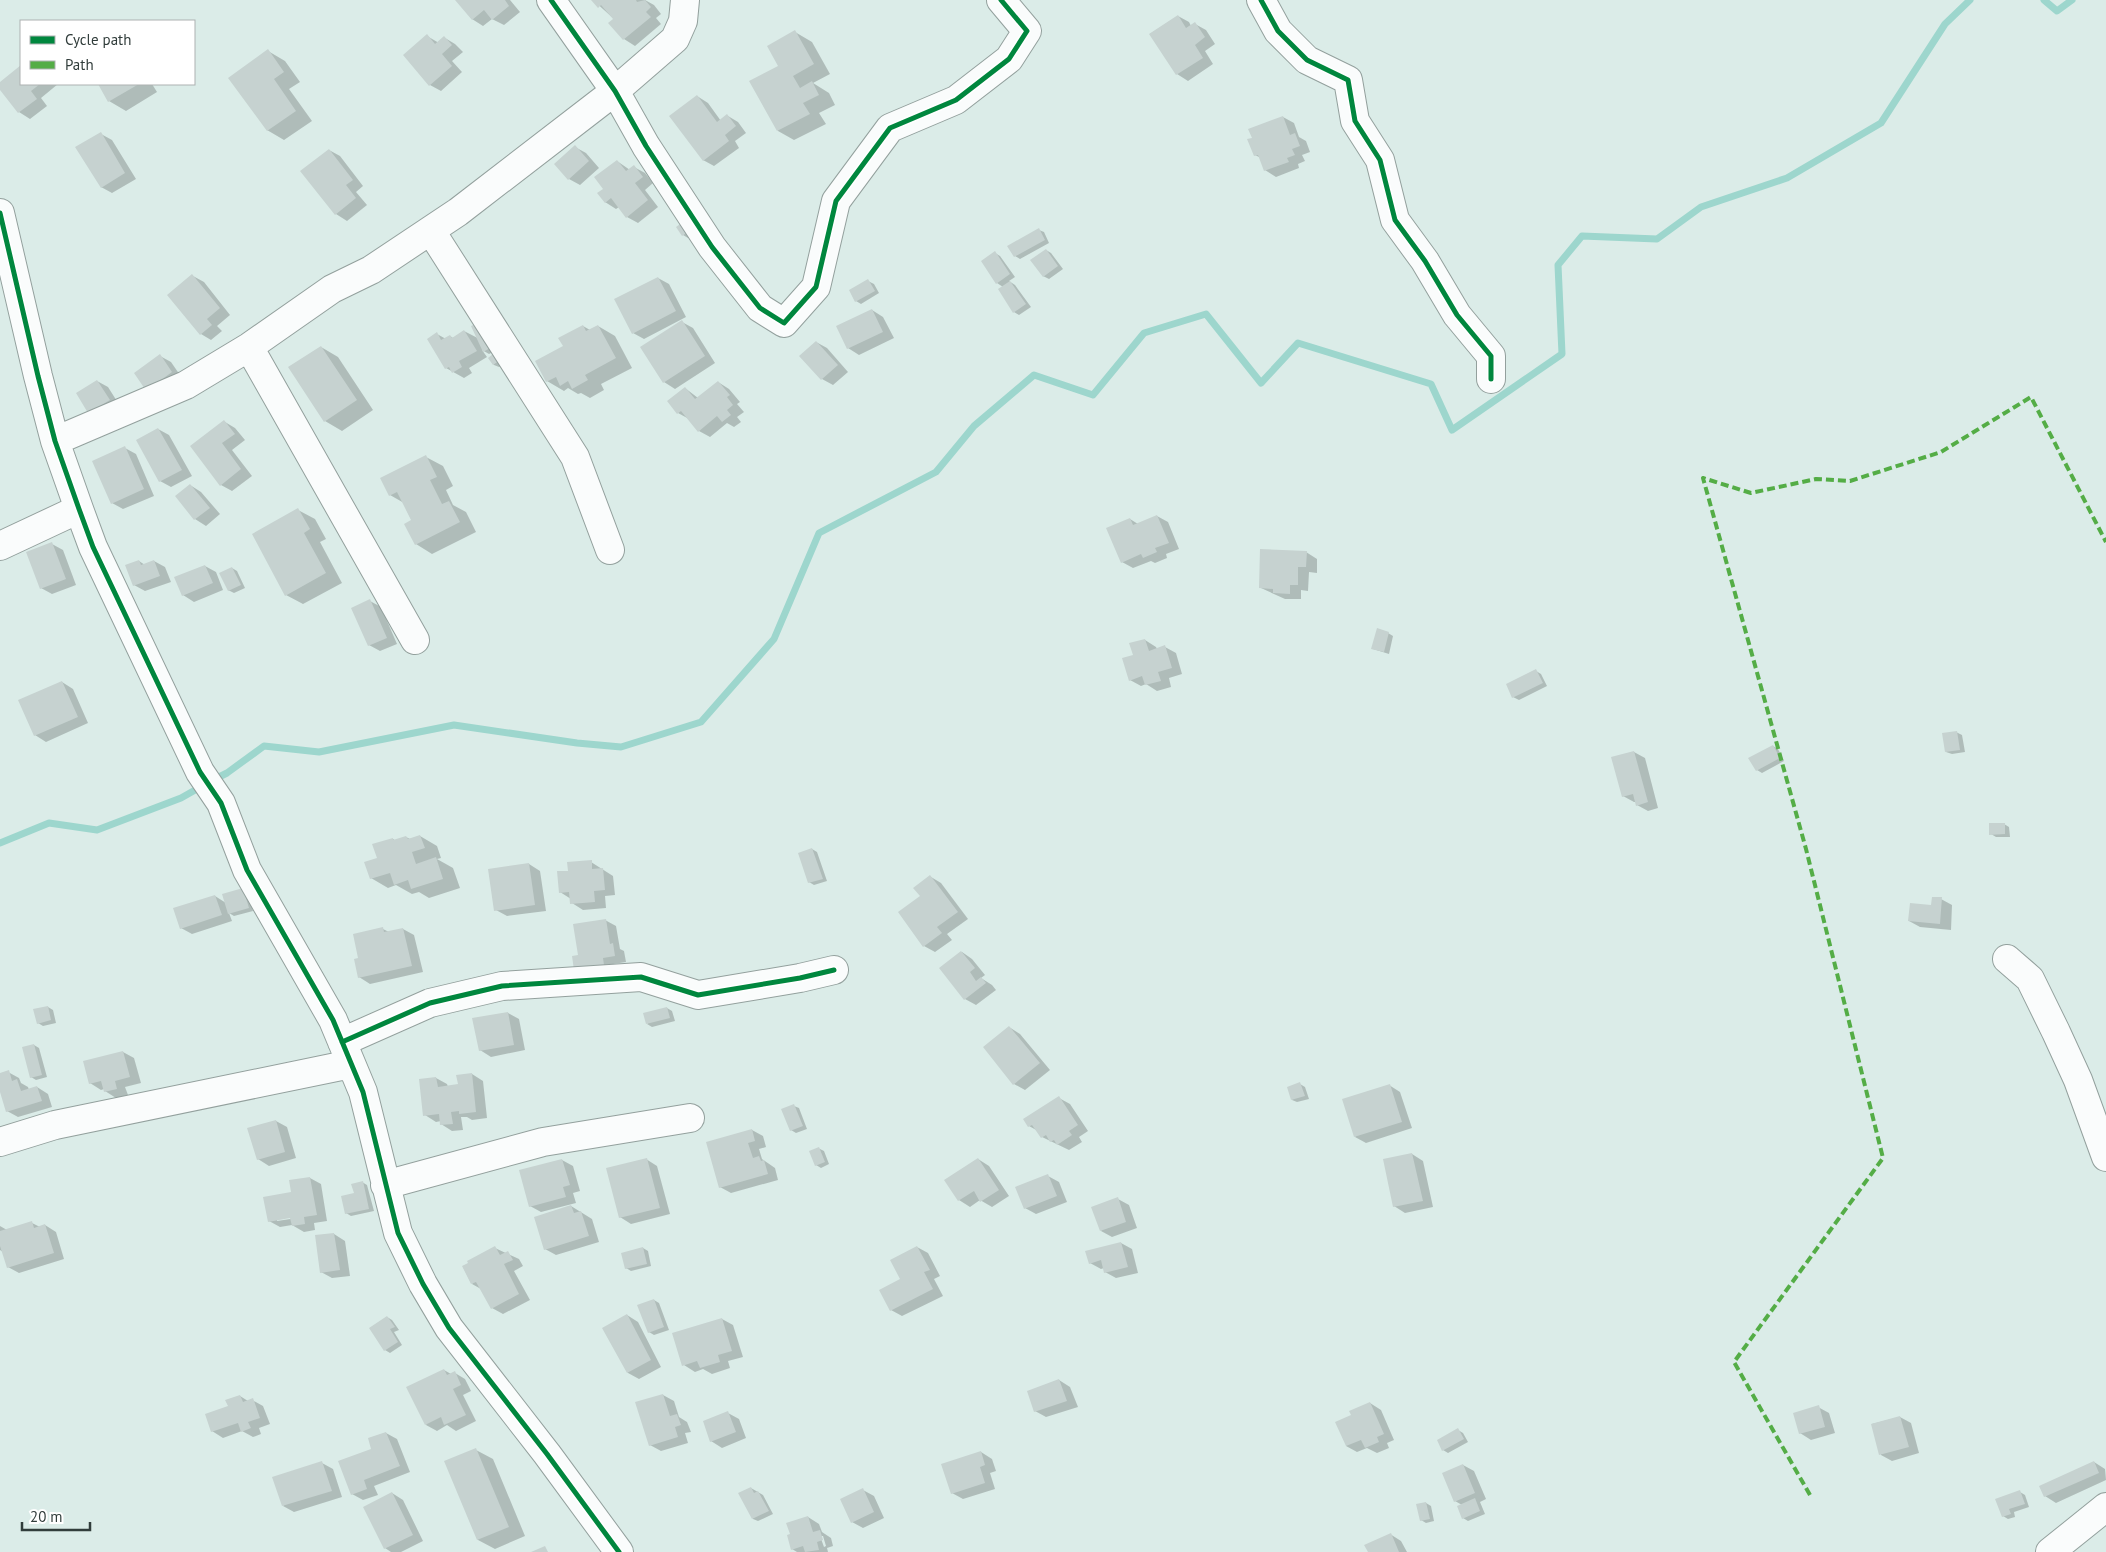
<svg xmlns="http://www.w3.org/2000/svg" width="2106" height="1552" viewBox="0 0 2106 1552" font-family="'PT Sans',sans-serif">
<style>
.shadow{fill:#0003;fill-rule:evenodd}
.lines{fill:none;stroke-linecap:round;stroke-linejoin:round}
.stream{stroke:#9dd6cd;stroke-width:7}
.building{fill:#c6d2d0}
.minor-casing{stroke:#93a09d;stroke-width:30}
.minor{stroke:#fafcfc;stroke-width:28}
.quiet{stroke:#54ad46;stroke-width:4;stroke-dasharray:8 4;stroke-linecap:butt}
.cycleway-casing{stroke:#fff;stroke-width:8}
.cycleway{stroke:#00873e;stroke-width:5}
</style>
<rect width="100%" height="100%" fill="#dbece8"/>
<!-- shadow -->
<path class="shadow" d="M457 0H510L520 12 504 25 492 19 483 26 472 19Z
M593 0H645L654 5 661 14 656 18 661 24 635 46 624 39 610 23 614 19Z
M1178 16 1189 22 1191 26 1195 24 1206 30 1215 44 1205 51 1213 64 1188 81 1177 74 1150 34Z
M795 32 812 42 830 74 813 83 829 93 835 105 819 113 826 124 794 140 778 131 779 67Z
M427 36 439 43 445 38 455 44 463 52 452 61 462 72 441 91 430 85Z
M268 51 285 61 300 82 289 89 312 121 284 140 267 130Z
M21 67V84H58L41 98 47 106 30 119 19 112 0 88V83Z
M99 84H152L157 92 126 111 109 101Z
M697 96 708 103 721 121 728 116 738 122 746 133 735 141 739 148 714 166 703 160Z
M1283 117 1294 123 1299 137 1306 141 1310 152 1302 155 1305 161 1298 164 1299 168 1276 177 1265 170 1261 158 1255 155 1253 138Z
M101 134 112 140 136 179 112 193 101 187Z
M575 147 586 153 599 168 580 185 569 179Z
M329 150 340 156 363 186 356 192 367 205 347 221 336 214 302 171Z
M617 161 630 170 634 167 645 173 653 183 645 190 658 207 638 223 627 217 619 207 616 209 605 202Z
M691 224 696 232 688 238 683 235Z
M1039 230 1044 232 1049 243 1020 259 1015 256Z
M1046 250 1051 253 1063 269 1049 279 1043 276Z
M995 253 1000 256 1015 277 1009 281 1015 285 1031 307 1019 315 1014 312 1003 287 997 283Z
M193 276 204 282 230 315 217 326 222 331 211 340 201 334Z
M658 278 669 284 686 317 644 339 633 333Z
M868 281 874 284 879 293 861 304 856 301Z
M872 310 883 317 894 338 859 355 848 348Z
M682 322 693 328 715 363 675 389 664 382Z
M583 326 590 330 598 326 615 336 632 368 601 384 604 390 590 398 581 393 578 394 568 388 564 391 547 381 564 347Z
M464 331 499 349 489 354 482 350 487 357 469 368 472 373 464 378 446 368 437 334 446 339 450 336 453 338Z
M816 342 827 348 848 372 833 385 822 379Z
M321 347 338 357 373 410 342 431 325 421Z
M160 356 171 362 182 378 150 394Z
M489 358 508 361 499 367 494 365Z
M97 381 108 387 120 406 89 412Z
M718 382 729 389 740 402 737 404 744 412 737 417 741 422 734 427 727 423 710 437 699 431 689 419 678 413 685 388 698 398Z
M225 422 235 428 245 440 232 450 252 476 232 491 221 485 192 446Z
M158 429 169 435 192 476 171 487 160 481Z
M125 448 136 454 154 496 123 509 112 503Z
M426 457 443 466 453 486 446 490 453 505 466 512 476 532 432 554 416 544 413 520 404 503 390 495Z
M190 485 201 492 220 514 206 526 195 519 177 496Z
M298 510 315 519 326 539 320 542 342 583 303 604 286 595Z
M1157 516 1168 522 1179 549 1166 554 1167 558 1155 563 1151 561 1133 568 1122 562 1130 519 1138 524Z
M52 544 63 550 76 585 52 594 41 588Z
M1306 552 1317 559V573L1309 572 1308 591 1301 590V599H1285L1261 588Z
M139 561 145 565 154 561 165 567 171 582 145 591 134 585Z
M205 566 216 572 223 590 194 602 183 595Z
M232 568 237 571 245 588 234 593 228 590Z
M370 601 381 607 397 644 380 651 369 645Z
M1388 633 1393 636 1389 654 1373 649Z
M1145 640 1156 647 1157 649 1165 647 1176 653 1182 674 1169 678 1171 687 1157 691 1146 684 1141 686 1130 680 1135 656Z
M1536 671 1541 674 1547 686 1519 700 1513 697Z
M62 682 73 689 88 723 46 742 35 735Z
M1956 732 1962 735 1965 752 1952 754 1946 752Z
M1773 746 1778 749 1784 761 1762 773 1757 770Z
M1634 752 1645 758 1658 808 1648 811 1637 805 1636 802H1634L1623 796 1612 758Z
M2004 824 2009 827 2010 837H1996L1991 834Z
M420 836 437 846 441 858 437 859 453 868 460 888 429 898 419 892 412 894 396 885 388 888 371 878 379 859 393 839 396 841 406 837 410 839Z
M812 849 817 852 827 881 814 885 809 882Z
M591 862 613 876 615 895 605 896 606 908 583 910 572 903 571 899 560 892 569 872Z
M529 864 540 871 546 911 507 916 496 910Z
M931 877 941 883 968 919 947 934 952 940 935 952 924 946 921 897Z
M248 892 253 911 234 916 229 913 232 921 192 934 181 928 215 896 226 903 224 895Z
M1941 899 1952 905 1951 930 1920 927 1909 921Z
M605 920 616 926 620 949 624 951 626 962 613 964 615 971 575 969 579 956Z
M383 929 389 932 403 929 414 935 423 972 370 984 359 977V959Z
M962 952 972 959 985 975 981 978 992 985 996 990 976 1005 965 999Z
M48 1007 53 1010 56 1023 43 1026 38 1023Z
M667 1008 672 1011 675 1021 652 1027 647 1024Z
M508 1013 519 1019 525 1050 491 1057 480 1050Z
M1009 1027 1020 1034 1050 1070 1025 1090 1014 1084Z
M34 1045 39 1048 47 1077 36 1080 31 1077Z
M123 1052 134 1058 141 1083 125 1087 128 1095 116 1098 105 1091 104 1089 101 1090 90 1083Z
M8 1072 19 1078 21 1083 28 1087 29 1090 37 1087 48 1094 52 1107 18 1117 7 1111 0 1088V1074Z
M472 1074 483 1081 487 1118 472 1120 467 1117H461L463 1130 452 1131 441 1124V1121L436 1122 425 1115 436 1078 447 1084 448 1087 459 1086Z
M1300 1084 1305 1087 1309 1099 1297 1102 1292 1100Z
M1389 1085 1400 1092 1412 1128 1366 1143 1355 1137Z
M1059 1098 1070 1104 1088 1131 1079 1137 1082 1142 1069 1150 1042 1137 1038 1131 1029 1126Z
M794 1106 799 1108 807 1129 796 1133 791 1130Z
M276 1121 287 1127 296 1158 269 1166 258 1159Z
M752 1130 763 1136 766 1147 759 1149 762 1159 775 1168 778 1180 731 1193 720 1187Z
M818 1148 824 1151 829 1164 821 1168 816 1165Z
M1412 1154 1423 1161 1433 1207 1405 1213 1394 1206Z
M646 1159 657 1166 670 1214 631 1224 620 1217Z
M978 1159 989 1166 1009 1196 992 1207 980 1200 970 1207 959 1200 946 1180Z
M562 1160 573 1166 580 1191 573 1193 576 1203 541 1212 530 1206Z
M1048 1176 1059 1182 1067 1202 1036 1214 1025 1208Z
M310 1178 321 1184 327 1221 314 1223 315 1230 304 1232 292 1225 280 1227 269 1221 292 1193ZM296 1216 297 1218 277 1221V1219Z
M362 1182 367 1185 374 1211 351 1216 346 1213Z
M1118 1199 1129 1205 1137 1228 1112 1237 1101 1231Z
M571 1206 592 1219 599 1242 556 1255 545 1249Z
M32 1223 40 1227 45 1225 56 1232 64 1259 19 1273 8 1267 3 1252 0 1250V1226L7 1230Z
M334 1234 345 1241 350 1276 332 1278 321 1272Z
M1121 1243 1132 1249 1138 1273 1116 1278 1105 1272 1104 1268 1101 1269 1090 1263Z
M917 1247 928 1253 940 1276 934 1279 943 1296 902 1316 891 1310 901 1280Z
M495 1248 519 1259 523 1266 514 1271 530 1300 503 1314 492 1308 481 1289 472 1284Z
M643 1248 648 1251 651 1266 631 1271 626 1268Z
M654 1300 659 1303 669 1330 654 1335 649 1332Z
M627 1315 638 1322 661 1367 639 1379 628 1373 604 1329Z
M387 1317 392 1320 399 1330 394 1332 402 1345 390 1353 385 1350Z
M722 1319 733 1325 743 1357 728 1361 730 1368 712 1374 703 1369 695 1372 684 1365Z
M444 1370 451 1374 455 1373 465 1379 471 1391 463 1395 476 1421 456 1431 447 1425 437 1431 426 1425Z
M1059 1380 1070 1387 1078 1407 1046 1417 1035 1411Z
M663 1395 674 1401 679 1417 687 1422 691 1432 685 1433 688 1443 661 1451 650 1445Z
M240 1396 248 1401 252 1400 263 1406 270 1424 259 1428 261 1434 253 1437 242 1431 223 1438 212 1431 229 1406Z
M1370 1403 1381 1410 1394 1440 1387 1443 1389 1448 1377 1453 1367 1448 1357 1452 1346 1446 1352 1415Z
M1818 1407 1829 1413 1835 1433 1811 1440 1800 1433Z
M728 1413 739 1419 746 1438 722 1448 711 1441Z
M1900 1417 1911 1423 1919 1453 1892 1461 1881 1455 1872 1424Z
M1458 1430 1463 1433 1468 1442 1448 1453 1443 1450Z
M386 1433 397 1439 410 1472 374 1486 378 1495 363 1500 352 1494 373 1450Z
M476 1450 493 1459 525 1536 495 1549 478 1540 446 1462Z
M981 1452 992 1459 996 1471 990 1473 995 1489 963 1499 952 1493Z
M2094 1462 2105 1469 2106 1480 2056 1503 2045 1496Z
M322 1463 333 1469 342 1497 294 1512 283 1506Z
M1463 1465 1474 1471 1486 1499 1480 1502 1485 1514 1468 1521 1463 1518 1462 1505 1455 1501Z
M751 1488 763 1495 773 1514 758 1521 753 1519Z
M863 1490 874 1496 884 1518 863 1528 852 1522Z
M2020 1492 2025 1495 2029 1507 2014 1512 2015 1517 2008 1519 2003 1516Z
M392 1493 403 1500 423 1541 401 1552H391L385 1548Z
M1426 1503 1431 1506 1434 1521 1426 1523 1421 1520Z
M808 1517 819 1524 822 1532 831 1538 833 1546 827 1548 828 1552H797L792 1549ZM820 1536H823L826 1546 824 1547Z
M1390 1534 1401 1541 1407 1552H1369Z"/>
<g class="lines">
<!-- stream -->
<path class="stream" d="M2044 0 2057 11 2072 0
M213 780 227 773 264 746 319 752 454 725 577 743 621 747 701 722 774 639 819 533 936 472 974 426 1034 375 1093 395 1144 333 1206 314 1261 383 1298 343 1431 384 1452 430 1562 354 1558 265 1582 236 1657 239 1701 207 1787 178 1881 123 1945 24 1970 0
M0 843 49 823 97 830 181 798 204 785"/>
</g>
<!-- building -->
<path class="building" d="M455 0H505L509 6 492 20 484 10 472 20Z
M591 0H636L637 2 645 0 651 7 646 12 651 17 623 40 608 23 613 19 601 5 598 8Z
M1178 15 1186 28 1195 22 1205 37 1195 45 1203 58 1176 75 1149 34Z
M795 30 814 64 793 76 800 88 812 81 819 95 803 103 810 114 777 131 749 81 778 66 767 46Z
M427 34 435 44 444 36 452 45 442 54 452 66 429 86 403 55Z
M268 49 284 72 274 79 296 111 267 131 228 78Z
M21 65V84H40L31 91 37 99 18 113 0 90V82Z
M98 84H139L108 102Z
M697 95 717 122 727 114 736 126 725 135 729 141 703 161 669 116Z
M1283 116 1290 135 1295 133 1300 146 1292 149 1295 155 1287 158 1289 162 1264 171 1258 155 1254 156 1247 139 1252 138 1248 129Z
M101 132 125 173 101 188 75 147Z
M575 145 589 161 568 180 554 164Z
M329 149 353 180 346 185 356 198 335 215 300 171Z
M617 160 626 171 634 165 643 177 635 183 648 200 626 218 611 198 605 203 597 193 603 189 594 177Z
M686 220 692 229 682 236 676 227Z
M1039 228 1045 240 1014 257 1007 246Z
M1046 249 1058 266 1043 277 1030 260Z
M995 251 1010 274 996 284 981 261Z
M192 274 220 308 207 319 212 325 200 335 167 295Z
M658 277 676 311 632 334 614 299Z
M868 279 875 291 855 302 849 290Z
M1010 281 1026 304 1013 313 998 289Z
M872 309 883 332 847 349 836 326Z
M682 320 705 356 663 383 640 347Z
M482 321 494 346 483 352 471 326Z
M583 325 586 331 598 325 616 358 585 375 588 380 572 389 568 381 560 386 556 377 546 382 535 361 563 346 558 338Z
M464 330 477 351 459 361 462 367 452 373 449 367 445 369 427 339 437 332 441 340 450 335 452 338Z
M816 341 838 365 821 380 799 356Z
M321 346 357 400 324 422 288 367Z
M498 350 503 358 493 365 488 358Z
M160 354 172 372 157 383 149 395 134 373Z
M97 380 110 400 88 413 76 393Z
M718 381 730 395 727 397 733 405 727 410 731 415 722 422 717 416 698 432 681 411 677 414 667 401 685 387 695 399Z
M224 420 235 434 222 443 241 469 220 486 190 446Z
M158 428 182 470 159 482 136 440Z
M125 446 144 489 111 504 92 461Z
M426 455 437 477 430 480 442 504 449 501 460 522 415 545 404 524 411 520 397 492 389 496 380 478Z
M190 484 210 508 194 520 175 496Z
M298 508 310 529 304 533 326 573 285 596 252 534Z
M1157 515 1169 543 1155 548 1157 552 1143 558 1141 554 1121 563 1106 528 1130 518 1133 525Z
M52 542 66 579 40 589 26 552Z
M1260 549 1307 551 1306 567H1298V585H1290V594L1273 593V589L1259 588Z
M139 560 141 565 154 560 160 576 133 586 125 565Z
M205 565 213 583 182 596 174 577Z
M232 567 241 585 228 591 219 573Z
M370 599 387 638 368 646 351 608Z
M1377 628 1389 632 1384 652 1371 649Z
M1145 639 1149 651 1165 645 1172 668 1158 672 1161 681 1145 685 1142 676 1129 681 1122 658 1133 655 1129 643Z
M1536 669 1543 683 1512 698 1506 684Z
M62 681 78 717 34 736 18 700Z
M1957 731 1960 750 1945 752 1942 733Z
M1773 745 1780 758 1756 771 1748 758Z
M1634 751 1648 802 1636 806 1633 794 1622 797 1611 757Z
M1989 823H2005V834L1989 835Z
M420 835 425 848 412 852 416 864 436 857 443 879 411 889 408 880 394 885 390 873 370 879 364 862 377 858 372 844 393 838V840L406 836 408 839Z
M812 848 823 879 808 883 798 853Z
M592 860V869L603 868 605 890 594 891 595 902 570 904 569 892 559 893 557 871H568L567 862Z
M529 863 535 905 494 911 488 869Z
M930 875 958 912 937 927 942 933 923 947 898 912 920 896 913 888Z
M243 888 249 908 228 914 222 894Z
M215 895 222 915 180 929 173 908Z
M1932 897H1942L1940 924 1908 921 1910 903 1931 905Z
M606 919 610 944 613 943 615 956 603 958 604 965 574 970 572 956 578 955 573 924Z
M383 927 384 932 403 928 412 966 358 978 354 959 358 958 353 934Z
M961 951 975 968 970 972 976 981 981 977 986 983 964 1000 939 968Z
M48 1006 51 1020 37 1024 33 1009Z
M667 1007 670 1018 646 1024 643 1013Z
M508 1012 514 1045 479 1051 472 1018Z
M1009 1026 1040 1063 1013 1085 983 1047Z
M34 1044 42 1075 30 1078 22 1047Z
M123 1051 130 1077 115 1081 117 1089 104 1092 101 1081 89 1084 83 1061Z
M9 1070 12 1081 17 1079 21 1091 37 1086 42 1101 6 1112 0 1092V1073Z
M472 1073 476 1112 459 1114V1111L451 1112 453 1124 440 1125 439 1114 423 1116 419 1079 436 1077 438 1087 458 1084 456 1075Z
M1300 1082 1305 1096 1291 1100 1287 1087Z
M1390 1084 1402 1122 1354 1137 1342 1099Z
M1059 1096 1078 1125 1069 1131 1072 1135 1057 1145 1054 1140 1050 1142 1046 1135 1041 1138 1032 1125 1028 1127 1023 1119Z
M794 1104 803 1126 790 1131 781 1109Z
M276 1120 285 1152 257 1160 247 1128Z
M752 1129 755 1141 748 1143 753 1158 759 1156 761 1161 764 1160 768 1174 719 1188 706 1142Z
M819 1147 825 1162 815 1166 809 1151Z
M1412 1153 1423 1201 1393 1207 1383 1159Z
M647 1158 660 1208 619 1218 606 1168Z
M978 1158 999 1190 980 1202 974 1191 958 1201 944 1180Z
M562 1159 570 1185 563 1187 566 1197 529 1207 519 1170Z
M1048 1174 1057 1196 1024 1209 1015 1187Z
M310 1177 317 1215 304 1217 305 1224 292 1226 290 1218 268 1222 263 1197 291 1192 289 1180Z
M363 1181 369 1209 345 1214 341 1196 354 1193 351 1184Z
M1118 1197 1126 1222 1100 1231 1091 1207Z
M571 1205 574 1213 581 1211 589 1236 544 1250 534 1217Z
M32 1221 34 1228 45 1224 54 1253 7 1268 0 1246V1231Z
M334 1233 340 1270 320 1273 315 1235Z
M1121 1242 1128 1267 1104 1273 1101 1260 1089 1264 1085 1251Z
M495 1246 500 1255 508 1251 513 1260 504 1264 519 1294 491 1309 476 1282 471 1284 462 1266 468 1263 467 1261Z
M917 1246 930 1270 924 1272 933 1289 890 1311 879 1290 900 1279 890 1260Z
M643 1247 647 1264 625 1269 621 1253Z
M654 1299 664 1327 648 1333 637 1305Z
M627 1314 651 1360 627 1373 602 1328Z
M387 1316 395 1327 390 1329 398 1342 384 1351 369 1328Z
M722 1318 732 1351 718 1355 720 1362 700 1368 697 1361 682 1366 672 1333Z
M444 1369 447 1375 455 1371 461 1385 453 1389 466 1415 444 1425 441 1417 425 1425 406 1387Z
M1059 1379 1067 1401 1034 1412 1027 1391Z
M663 1394 670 1416 677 1414 681 1425 675 1427 678 1437 649 1446 635 1402Z
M240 1395 243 1402 253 1398 260 1418 248 1422 251 1428 241 1432 238 1423 211 1432 205 1414 228 1406 225 1400Z
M1370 1402 1384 1434 1377 1437 1379 1442 1365 1448 1361 1440 1346 1446 1335 1422 1351 1415 1349 1411Z
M1819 1405 1825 1427 1799 1434 1793 1413Z
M728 1411 736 1432 710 1442 703 1421Z
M1900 1416 1909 1447 1879 1455 1871 1424Z
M1458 1428 1464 1439 1442 1451 1437 1440Z
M386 1432 400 1466 364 1480 367 1489 351 1495 338 1461 371 1449 368 1438Z
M476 1448 509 1527 477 1540 444 1461Z
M981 1451 985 1465 980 1467 985 1483 951 1494 941 1464Z
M322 1461 332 1491 282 1506 272 1477Z
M2094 1461 2099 1473 2044 1497 2039 1486Z
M1463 1464 1475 1493 1454 1502 1442 1473Z
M751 1487 754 1493 758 1491 769 1511 752 1519 738 1493Z
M863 1488 874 1512 851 1523 840 1499Z
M2020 1490 2025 1504 2009 1509 2011 1514 2002 1517 1995 1499Z
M392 1492 413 1535 384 1549 363 1507Z
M1475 1498 1480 1511 1462 1519 1457 1506Z
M1426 1502 1430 1519 1420 1521 1416 1504Z
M808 1516 813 1532 820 1530 823 1540 817 1542 819 1550 805 1552 803 1546 791 1550 787 1535 790 1534 786 1523Z
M1391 1533 1399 1552H1368L1364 1545Z
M545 1546 548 1552H531Z"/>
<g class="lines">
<defs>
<path id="minor" d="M551 0 615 91 646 146 712 247 760 308 784 323 816 287 836 201 890 128 956 100 1009 59 1027 31 1001 0
M1261 0 1278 31 1307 60 1348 80 1355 121 1380 160 1395 220 1425 261 1457 315 1491 356V379
M0 213 38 376 55 441 79 509 93 547 200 772 221 803 247 870 333 1020 363 1092 398 1233 423 1284 449 1328 547 1454 619 1552
M431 231 575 457 610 550
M249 347 415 640
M55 441 186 385 249 347 332 289 371 270 458 212 615 91 675 39 683 21 685 0
M0 546 79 509
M2007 959 2030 979 2056 1032 2078 1080 2106 1157
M342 1042 430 1003 502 986 641 977 698 995 800 978 834 970
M0 1142 55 1125 351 1064
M385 1185 543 1142 690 1118
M2050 1552 2106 1507"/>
</defs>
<!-- minor casing -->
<use href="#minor" class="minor-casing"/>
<!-- minor -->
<use href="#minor" class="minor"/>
<!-- quiet -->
<path class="quiet" d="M1810 1495 1734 1362 1883 1158 1806 849 1703 478 1751 493 1816 479 1850 481 1941 452 2031 397 2106 542"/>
<defs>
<path id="cycleway" d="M551 0 615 91 646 146 712 247 760 308 784 323 816 287 836 201 890 128 956 100 1009 59 1027 31 1001 0
M1261 0 1278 31 1307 60 1348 80 1355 121 1380 160 1395 220 1425 261 1457 315 1491 356V379
M0 213 38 376 55 441 79 509 93 547 200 772 221 803 247 870 333 1020 363 1092 398 1233 423 1284 449 1328 547 1454 619 1552
M342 1042 430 1003 502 986 641 977 698 995 800 978 834 970"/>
</defs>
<!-- cycleway casing -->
<use href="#cycleway" class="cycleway-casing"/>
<!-- cycleway -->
<use href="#cycleway" class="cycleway"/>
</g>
<!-- legend -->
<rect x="20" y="20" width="175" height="65" fill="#ffffff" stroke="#adb1b1"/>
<rect x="30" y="36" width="25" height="8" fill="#00873e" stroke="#adb1b1"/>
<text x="65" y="45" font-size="15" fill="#313d3b">Cycle path</text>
<rect x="30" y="61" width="25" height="8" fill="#54ad46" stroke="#adb1b1"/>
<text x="65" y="70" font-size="15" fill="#313d3b">Path</text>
<!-- scale -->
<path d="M22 1522v8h68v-8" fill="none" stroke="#313d3b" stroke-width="2.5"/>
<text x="30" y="1522" font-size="15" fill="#313d3b" stroke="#ffffff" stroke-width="4" paint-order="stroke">20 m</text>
</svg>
